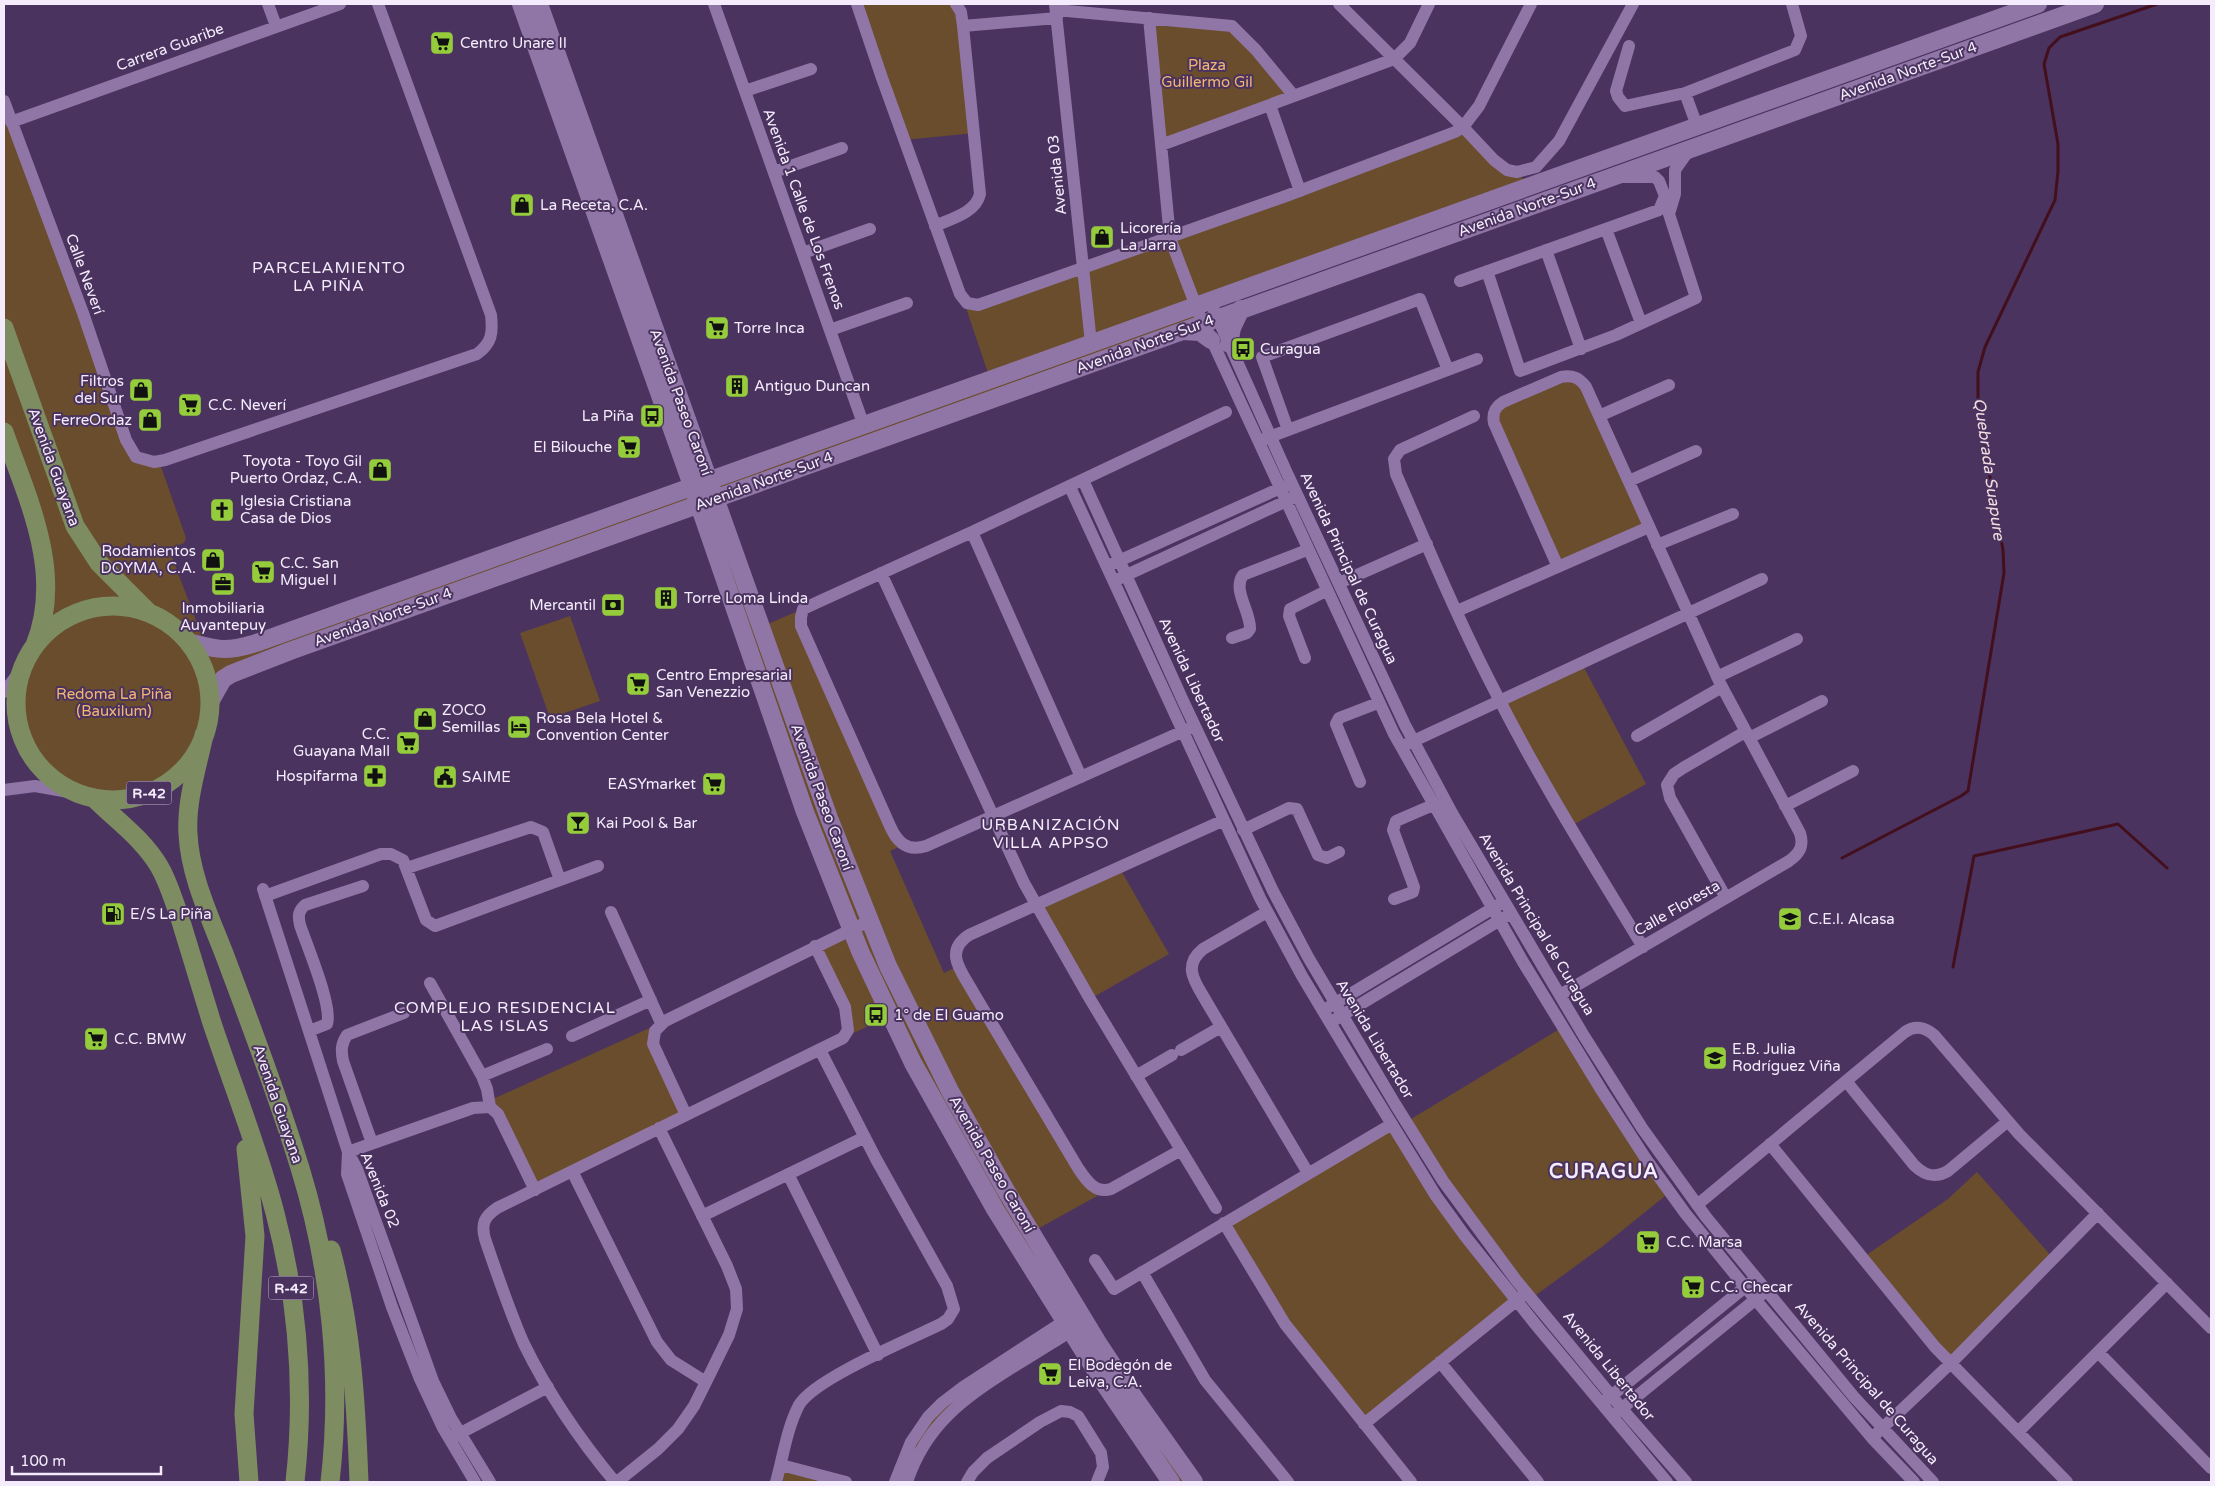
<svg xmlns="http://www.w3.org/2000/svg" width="2215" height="1486" viewBox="0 0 2215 1486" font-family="'Varela Round',sans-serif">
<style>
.green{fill:#6a4d2d}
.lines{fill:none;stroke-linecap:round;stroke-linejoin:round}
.stream{stroke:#430f1d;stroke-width:3}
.street{stroke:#9076a7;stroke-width:12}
.secondary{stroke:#9076a7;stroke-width:18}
.primary{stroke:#7d8c61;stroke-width:19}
.labels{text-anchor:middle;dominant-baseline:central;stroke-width:4;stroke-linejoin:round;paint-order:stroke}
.shield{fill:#4b335f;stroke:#c1b4cd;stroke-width:1}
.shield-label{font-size:14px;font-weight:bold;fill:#f4ecfc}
.poi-label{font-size:15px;fill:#f4ecfc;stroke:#4b335f;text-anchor:start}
.street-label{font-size:15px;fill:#f4ecfc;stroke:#4b335f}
.park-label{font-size:15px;fill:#f4b772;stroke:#4b335f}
.neighbourhood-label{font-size:16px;letter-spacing:1px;fill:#f4ecfc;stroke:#4b335f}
.water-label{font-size:16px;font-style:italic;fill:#f2dee1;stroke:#4b335f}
.district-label{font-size:20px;font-weight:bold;letter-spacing:1px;fill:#f4ecfc;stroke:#4b335f}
</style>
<rect width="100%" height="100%" fill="#4b335f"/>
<!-- green -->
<path class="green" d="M521 4H539L709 482 990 379 963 299 967 303 1463 127 1517 172 1529 186 1196 306 1203 322 715 500 761 627 803 609 801 613 903 845 890 851 944 973 958 966 1078 1168 1108 1190 1032 1232 1194 1482H1171L1071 1331 963 1400 895 1482 928 1417 1064 1320 890 1016 843 1038 848 1030 815 946 851 929 699 505 242 669 210 702 204 735 194 757 185 769 176 777 153 792 139 797 110 800 80 794 58 783 44 771 35 759 23 738 17 710 18 693 33 639 46 575 4 432V101L130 450 159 461 186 538 184 543 169 549 206 647 216 650 692 488Z
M857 4H956L975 133 904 140Z
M1149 18 1226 24 1294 96 1161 145Z
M1577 378 1649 527 1558 567 1494 423 1499 405Z
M570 616 600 701 550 718 520 633Z
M1581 662 1646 784 1571 826 1499 700Z
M1119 867 1169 954 1090 999 1035 904Z
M665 1021 655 1031 686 1115 535 1190 498 1114 473 1108Z
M1563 1027 1670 1192 1603 1246 1532 1298 1406 1122Z
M1392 1124 1516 1301 1364 1424 1298 1342 1224 1223Z
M1977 1172 2053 1258 1951 1363 1862 1258 1948 1199Z
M781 1465 846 1482H788L777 1479Z"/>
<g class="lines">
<!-- stream -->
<path class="stream" d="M1842 858 1961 796 1968 791 2004 573 2003 550 1978 410V372L1985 347 2055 200 2058 171V144L2044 64 2049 48 2060 37 2157 4
M1953 967 1974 856 2118 824 2167 868"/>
<!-- street -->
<path class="street" d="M268 4 276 26
M714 4 864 426
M857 4 882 78 960 294 967 303 978 305 1286 196 1455 132 1463 127 1479 106 1531 4
M1055 4 1091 343
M1339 4 1463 127 1494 160 1507 170 1517 172 1536 167 1559 141 1633 4
M1056 10 1232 26 1256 50 1294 96
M1149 18 1170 238 1199 314
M963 26 1057 18
M1629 46 1616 91 1618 97 1625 106 1685 93 1795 50 1801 36 1792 4
M745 91 811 69
M1685 93 1697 126
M4 101 83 313 126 440 136 457 154 462 165 460 477 354C492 343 493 333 491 315L378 4
M1270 105 1300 191
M11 122 340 4
M1161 145 1394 59 1410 43 1429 4
M774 172 842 148
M935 226C950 219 976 213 980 194L963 26 961 12 956 4
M1606 229 1641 323
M1546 250 1581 349
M803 253 870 229
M1487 271 1520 371 1616 335 1696 298 1669 214 1675 194V170L1689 150
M1460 281 1659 210 1665 196 1659 181 1655 177H1623
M1210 301 1286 471 1405 725 1452 813 1584 1036 1642 1128 1706 1217 1854 1397 1933 1482
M830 330 907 303
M1208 332 1394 734 1523 962 1602 1091 1646 1159 1685 1213 1755 1299 1872 1438 1914 1482
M1474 416 1400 450 1394 459 1396 474C1429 550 1461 627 1500 701 1543 785 1594 866 1643 947
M1599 416 1669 385
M1288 430 1262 357 1420 299 1448 370
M1264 439 1477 359
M1083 480 1184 703 1273 891 1308 957 1395 1104 1443 1181 1516 1280 1629 1417 1686 1482
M1629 481 1696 451
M1070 487 1260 898 1302 976 1353 1061 1436 1196 1465 1236 1536 1325 1667 1482
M972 532 1081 777
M1657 545 1733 514
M1112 564 1285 486
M1558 567 1494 423C1492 413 1495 407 1503 402L1561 377C1572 375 1579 377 1586 387L1720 683 1800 833C1804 846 1800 853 1789 861L1560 995
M881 573 1024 883 1090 999 1216 1208
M1118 579 1293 498
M1339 583 1427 544
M1457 611 1649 527
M1232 638 1247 633 1250 629C1251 612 1232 590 1243 575L1307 550
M1305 658 1289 616 1290 609 1326 591
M1717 677 1797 639
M4 692 25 665
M1188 729 926 846C907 852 897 842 890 826L801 626V617L803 609 818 602 972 532 1226 412
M1637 736 1722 687
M1749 738 1822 701
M1407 744 1762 579
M1360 782 1336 724 1339 718 1378 703
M4 790 35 786 80 794
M1785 806 1853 771
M1243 830 1289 808 1297 809 1318 855 1327 858 1339 852
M407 868 531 827 543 832 560 880
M263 889 348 1152 357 1169 433 1381 451 1418 490 1482
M265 896 381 854H391L403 860 426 920 435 926 598 866
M1726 898 1670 798 1667 785 1674 774 1683 768 1745 732
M1394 899 1413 892 1414 887 1393 830 1396 821 1433 805
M611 912 661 1023
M1267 912 1203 949C1182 966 1195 982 1206 1001L1308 1173
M430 983 482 1076 487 1089 490 1107
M1329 1007 1498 905
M1336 1019 1505 917
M309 1031 327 1024C333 1007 307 946 300 925 298 916 298 911 305 905L363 886
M572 1036 651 1000
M1181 1050 1221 1027
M482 1076 547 1049
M1136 1076 1172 1055
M1846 1081 1914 1165C1924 1175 1934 1179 1948 1171L2008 1121
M686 1115 653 1044 655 1031 665 1021 869 921
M372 1143 343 1061C341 1050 341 1044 347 1035L404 1013
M1770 1144 1935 1347 2067 1482
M1181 1150 1111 1189C1095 1194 1086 1180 1078 1168L973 992C962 972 943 952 969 935L1222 821
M348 1152 347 1174 392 1307 420 1379 443 1428 475 1482
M348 1152 473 1108 490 1107 498 1114 535 1190
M572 1171 657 1342 671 1360 706 1382
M788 1174 878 1355
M1697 1205 1905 1032C1915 1025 1925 1027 1934 1035L2019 1134 2211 1328
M702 1216 865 1137
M1224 1223 1285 1324 1411 1482
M1095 1260 1114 1289 1392 1124
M1142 1272 1205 1380 1288 1482
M2098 1352 2211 1468
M1440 1362 1538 1482
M1605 1401 1750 1283
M1615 1414 1761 1295
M1364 1424 1521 1297
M2018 1432 2167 1283
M1876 1434 1951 1363 2098 1213
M453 1437 548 1387
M781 1465 846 1482
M615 1482C580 1440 548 1393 524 1344 509 1310 497 1274 485 1239 481 1224 484 1217 497 1208L843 1038 848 1030 845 1007 815 946
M617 1482 658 1449 678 1429 694 1406 706 1382 729 1335 737 1309 736 1289 727 1266 659 1128
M776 1482C783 1457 787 1428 799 1405 814 1379 910 1339 941 1324L948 1319 954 1309 947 1286 876 1159 820 1050
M895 1482 911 1442 928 1417 942 1403 963 1387 1072 1316
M907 1482C926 1424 964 1398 1013 1367 1035 1354 1056 1340 1078 1327
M967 1482 973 1472 987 1458 1040 1422 1061 1411 1070 1412 1078 1416 1101 1453 1103 1467 1097 1482"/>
<!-- secondary -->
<path class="secondary" d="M521 4 699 505 805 812 860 951 913 1063 995 1209 1101 1379 1171 1482
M539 4 829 818 888 966 950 1091 1005 1189 1098 1343 1133 1396 1194 1482
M1183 331 1200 332 1211 340
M1229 344 1232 328 1241 309
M188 642C218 650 226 652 256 643L2038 4
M210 702 223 679 231 674 290 651 2095 4"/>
<!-- primary -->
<path class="primary" d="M4 328 75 526 99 563 148 612
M4 432C28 500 64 573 35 645
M16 703a97 97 0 1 1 194 0a97 97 0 1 1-194 0Z
M204 735C197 768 186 801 188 834 190 876 210 917 225 956 251 1026 278 1096 300 1168 331 1269 342 1378 330 1482
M94 798C117 821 142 838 159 866 168 881 173 899 179 915 190 950 200 985 211 1020 232 1084 258 1147 275 1213 298 1301 305 1392 295 1482
M246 1149 255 1236 244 1414 249 1482
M331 1250C352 1329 356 1402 359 1482"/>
</g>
<!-- icons -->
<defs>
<symbol id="supermarket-square" viewBox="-11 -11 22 22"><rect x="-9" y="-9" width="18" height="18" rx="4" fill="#95cc3b" stroke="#4b335f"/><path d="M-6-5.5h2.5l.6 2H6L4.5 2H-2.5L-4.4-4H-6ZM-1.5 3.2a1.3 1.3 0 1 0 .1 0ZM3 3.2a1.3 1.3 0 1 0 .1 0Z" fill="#111"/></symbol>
<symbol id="shop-square" viewBox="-11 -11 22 22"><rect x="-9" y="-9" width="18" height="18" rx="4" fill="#95cc3b" stroke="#4b335f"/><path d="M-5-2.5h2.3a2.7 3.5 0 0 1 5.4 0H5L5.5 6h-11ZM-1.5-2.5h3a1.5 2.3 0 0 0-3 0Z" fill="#111"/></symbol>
<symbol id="bus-square" viewBox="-11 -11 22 22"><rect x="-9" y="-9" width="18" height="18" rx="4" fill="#95cc3b" stroke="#4b335f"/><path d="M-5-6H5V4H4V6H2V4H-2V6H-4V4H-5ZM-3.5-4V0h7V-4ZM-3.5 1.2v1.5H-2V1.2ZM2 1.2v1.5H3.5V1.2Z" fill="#111"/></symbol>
<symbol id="building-square" viewBox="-11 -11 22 22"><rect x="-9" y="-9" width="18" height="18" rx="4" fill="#95cc3b" stroke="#4b335f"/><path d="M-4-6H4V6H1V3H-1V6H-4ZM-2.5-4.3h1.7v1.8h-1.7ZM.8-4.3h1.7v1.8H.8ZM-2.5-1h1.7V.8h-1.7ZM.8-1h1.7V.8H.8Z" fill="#111"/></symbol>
<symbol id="church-square" viewBox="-11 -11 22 22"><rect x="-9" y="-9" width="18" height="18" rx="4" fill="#95cc3b" stroke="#4b335f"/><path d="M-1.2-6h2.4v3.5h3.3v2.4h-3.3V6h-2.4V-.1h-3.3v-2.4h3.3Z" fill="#111"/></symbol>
<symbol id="office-square" viewBox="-11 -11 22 22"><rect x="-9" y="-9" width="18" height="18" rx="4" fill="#95cc3b" stroke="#4b335f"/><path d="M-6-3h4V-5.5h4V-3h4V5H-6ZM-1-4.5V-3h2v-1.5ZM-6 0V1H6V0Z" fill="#111"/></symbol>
<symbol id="bank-square" viewBox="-11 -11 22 22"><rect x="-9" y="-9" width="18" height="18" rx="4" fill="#95cc3b" stroke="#4b335f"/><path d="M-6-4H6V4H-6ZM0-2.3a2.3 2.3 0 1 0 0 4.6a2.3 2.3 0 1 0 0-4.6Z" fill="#111"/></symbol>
<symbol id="hotel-square" viewBox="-11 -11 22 22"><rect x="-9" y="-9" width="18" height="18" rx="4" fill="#95cc3b" stroke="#4b335f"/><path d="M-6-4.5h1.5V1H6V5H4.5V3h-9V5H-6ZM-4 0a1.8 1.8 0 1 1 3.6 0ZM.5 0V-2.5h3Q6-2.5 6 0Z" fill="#111"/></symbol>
<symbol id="pharmacy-square" viewBox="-11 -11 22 22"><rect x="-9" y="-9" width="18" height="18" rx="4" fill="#95cc3b" stroke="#4b335f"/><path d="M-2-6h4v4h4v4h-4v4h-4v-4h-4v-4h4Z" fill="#111"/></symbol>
<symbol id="civic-square" viewBox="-11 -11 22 22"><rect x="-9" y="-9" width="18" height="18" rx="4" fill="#95cc3b" stroke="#4b335f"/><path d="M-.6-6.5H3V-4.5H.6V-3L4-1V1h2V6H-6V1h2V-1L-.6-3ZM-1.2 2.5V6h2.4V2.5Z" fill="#111"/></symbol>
<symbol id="bar-square" viewBox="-11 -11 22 22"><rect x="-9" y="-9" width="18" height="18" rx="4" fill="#95cc3b" stroke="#4b335f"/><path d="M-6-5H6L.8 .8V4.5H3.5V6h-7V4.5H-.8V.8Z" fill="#111"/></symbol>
<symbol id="fuel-square" viewBox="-11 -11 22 22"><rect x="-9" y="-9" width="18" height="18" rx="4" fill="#95cc3b" stroke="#4b335f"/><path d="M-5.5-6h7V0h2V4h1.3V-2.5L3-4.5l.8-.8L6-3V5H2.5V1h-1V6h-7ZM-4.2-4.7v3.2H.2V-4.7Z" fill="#111"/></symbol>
<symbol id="school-square" viewBox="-11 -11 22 22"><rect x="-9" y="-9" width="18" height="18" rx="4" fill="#95cc3b" stroke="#4b335f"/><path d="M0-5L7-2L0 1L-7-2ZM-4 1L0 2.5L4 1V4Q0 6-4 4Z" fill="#111"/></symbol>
</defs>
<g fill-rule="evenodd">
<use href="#supermarket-square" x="428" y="29" width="28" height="28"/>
<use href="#shop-square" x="508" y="191" width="28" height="28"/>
<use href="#shop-square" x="1088" y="223" width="28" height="28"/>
<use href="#supermarket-square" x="703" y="314" width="28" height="28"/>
<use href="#bus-square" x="1229" y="335" width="28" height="28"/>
<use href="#building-square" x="723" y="372" width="28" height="28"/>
<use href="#shop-square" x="127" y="376" width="28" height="28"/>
<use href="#supermarket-square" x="176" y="391" width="28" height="28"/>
<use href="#bus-square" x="638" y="402" width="28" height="28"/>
<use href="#shop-square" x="136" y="406" width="28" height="28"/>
<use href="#supermarket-square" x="615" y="433" width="28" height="28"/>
<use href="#shop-square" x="366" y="456" width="28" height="28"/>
<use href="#church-square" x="208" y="496" width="28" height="28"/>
<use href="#shop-square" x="199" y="546" width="28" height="28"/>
<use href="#supermarket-square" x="249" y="558" width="28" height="28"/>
<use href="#office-square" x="209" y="570" width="28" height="28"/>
<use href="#building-square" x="652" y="584" width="28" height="28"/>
<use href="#bank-square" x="599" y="591" width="28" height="28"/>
<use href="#supermarket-square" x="624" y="670" width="28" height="28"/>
<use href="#shop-square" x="411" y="705" width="28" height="28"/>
<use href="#hotel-square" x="505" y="713" width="28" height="28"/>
<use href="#supermarket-square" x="394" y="729" width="28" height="28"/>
<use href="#pharmacy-square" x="361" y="762" width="28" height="28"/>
<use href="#civic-square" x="431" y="763" width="28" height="28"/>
<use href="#supermarket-square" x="700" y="770" width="28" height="28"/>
<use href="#bar-square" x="564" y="809" width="28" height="28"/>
<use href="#fuel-square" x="99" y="900" width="28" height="28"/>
<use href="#school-square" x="1776" y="905" width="28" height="28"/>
<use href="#bus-square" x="862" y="1001" width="28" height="28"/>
<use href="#supermarket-square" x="82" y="1025" width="28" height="28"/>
<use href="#school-square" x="1701" y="1044" width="28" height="28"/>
<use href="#supermarket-square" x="1634" y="1228" width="28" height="28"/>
<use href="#supermarket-square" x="1679" y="1273" width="28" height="28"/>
<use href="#supermarket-square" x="1036" y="1360" width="28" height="28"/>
</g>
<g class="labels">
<!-- shield labels -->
<g class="shield">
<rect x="126.5" y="781.5" width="45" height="23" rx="4"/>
<rect x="268.5" y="1276.5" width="45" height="23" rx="4"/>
</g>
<g class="shield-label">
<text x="149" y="793">R-42</text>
<text x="291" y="1288">R-42</text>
</g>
<!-- poi labels -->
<g class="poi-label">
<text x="460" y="43">Centro Unare II</text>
<text x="540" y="205">La Receta, C.A.</text>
<text x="1120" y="228">Licorería<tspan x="1120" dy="17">La Jarra</tspan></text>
<text x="734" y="328">Torre Inca</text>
<text x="1260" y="349">Curagua</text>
<text x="124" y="381" text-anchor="end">Filtros<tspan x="124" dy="17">del Sur</tspan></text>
<text x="754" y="386">Antiguo Duncan</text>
<text x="208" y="405">C.C. Neverí</text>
<text x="634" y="416" text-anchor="end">La Piña</text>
<text x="132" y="420" text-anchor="end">FerreOrdaz</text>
<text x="612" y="447" text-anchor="end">El Bilouche</text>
<text x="362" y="461" text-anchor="end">Toyota - Toyo Gil<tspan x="362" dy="17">Puerto Ordaz, C.A.</tspan></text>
<text x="240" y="501">Iglesia Cristiana<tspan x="240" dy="17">Casa de Dios</tspan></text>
<text x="196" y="551" text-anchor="end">Rodamientos<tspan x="196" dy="17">DOYMA, C.A.</tspan></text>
<text x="280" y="563">C.C. San<tspan x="280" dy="17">Miguel I</tspan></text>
<text x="684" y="598">Torre Loma Linda</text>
<text x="596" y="605" text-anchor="end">Mercantil</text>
<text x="223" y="608" text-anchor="middle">Inmobiliaria<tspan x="223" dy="17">Auyantepuy</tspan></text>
<text x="656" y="675">Centro Empresarial<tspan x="656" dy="17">San Venezzio</tspan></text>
<text x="442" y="710">ZOCO<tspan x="442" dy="17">Semillas</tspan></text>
<text x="536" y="718">Rosa Bela Hotel &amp;<tspan x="536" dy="17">Convention Center</tspan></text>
<text x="390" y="734" text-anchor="end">C.C.<tspan x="390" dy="17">Guayana Mall</tspan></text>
<text x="358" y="776" text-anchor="end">Hospifarma</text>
<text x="462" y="777">SAIME</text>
<text x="696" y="784" text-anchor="end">EASYmarket</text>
<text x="596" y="823">Kai Pool &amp; Bar</text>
<text x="130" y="914">E/S La Piña</text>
<text x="1808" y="919">C.E.I. Alcasa</text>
<text x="894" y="1015">1° de El Guamo</text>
<text x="114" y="1039">C.C. BMW</text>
<text x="1732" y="1049">E.B. Julia<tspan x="1732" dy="17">Rodríguez Viña</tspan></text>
<text x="1666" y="1242">C.C. Marsa</text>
<text x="1710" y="1287">C.C. Checar</text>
<text x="1068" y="1365">El Bodegón de<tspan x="1068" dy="17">Leiva, C.A.</tspan></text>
</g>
<!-- street labels -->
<g class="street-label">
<text transform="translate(170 47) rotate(-20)">Carrera Guaribe</text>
<text transform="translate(1908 71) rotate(-20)">Avenida Norte-Sur 4</text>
<text transform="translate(1057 175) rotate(-96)">Avenida 03</text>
<text transform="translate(1527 207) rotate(-20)">Avenida Norte-Sur 4</text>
<text transform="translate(804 209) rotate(70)">Avenida 1 Calle de Los Frenos</text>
<text transform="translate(85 274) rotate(70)">Calle Neverí</text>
<text transform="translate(1145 344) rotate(-20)">Avenida Norte-Sur 4</text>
<text transform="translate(681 402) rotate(70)">Avenida Paseo Caroní</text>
<text transform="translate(54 467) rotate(70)">Avenida Guayana</text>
<text transform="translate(764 481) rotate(-20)">Avenida Norte-Sur 4</text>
<text transform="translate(1349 568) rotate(65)">Avenida Principal de Curagua</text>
<text transform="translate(383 617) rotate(-20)">Avenida Norte-Sur 4</text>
<text transform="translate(1192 680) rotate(65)">Avenida Libertador</text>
<text transform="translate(822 797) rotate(70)">Avenida Paseo Caroní</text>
<text transform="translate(1677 908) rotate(-30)">Calle Floresta</text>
<text transform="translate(1537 924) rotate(59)">Avenida Principal de Curagua</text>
<text transform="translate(1375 1039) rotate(59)">Avenida Libertador</text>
<text transform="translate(278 1104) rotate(71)">Avenida Guayana</text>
<text transform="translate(992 1164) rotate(60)">Avenida Paseo Caroní</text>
<text transform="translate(380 1190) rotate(68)">Avenida 02</text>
<text transform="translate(1609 1366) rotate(51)">Avenida Libertador</text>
<text transform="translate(1867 1383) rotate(49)">Avenida Principal de Curagua</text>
</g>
<!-- park labels -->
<g class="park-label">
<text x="1207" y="65">Plaza<tspan x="1207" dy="17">Guillermo Gil</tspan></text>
<text x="114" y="694">Redoma La Piña<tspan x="114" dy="17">(Bauxilum)</tspan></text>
</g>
<!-- neighbourhood labels -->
<g class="neighbourhood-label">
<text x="329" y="268">PARCELAMIENTO<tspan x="329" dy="18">LA PIÑA</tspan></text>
<text x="1051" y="825">URBANIZACIÓN<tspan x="1051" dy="18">VILLA APPSO</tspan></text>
<text x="505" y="1008">COMPLEJO RESIDENCIAL<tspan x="505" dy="18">LAS ISLAS</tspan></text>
</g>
<!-- water labels -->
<g class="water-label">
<text transform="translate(1989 469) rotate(82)">Quebrada Suapure</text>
</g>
<!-- district labels -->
<g class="district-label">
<text x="1604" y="1172">CURAGUA</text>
</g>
</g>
<!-- border -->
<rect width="2215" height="1486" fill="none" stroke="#f4ecfc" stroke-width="10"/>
<!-- scale -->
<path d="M12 1466v8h149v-8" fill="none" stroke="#f4ecfc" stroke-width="2.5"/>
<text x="20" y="1466" font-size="15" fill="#f4ecfc" stroke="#4b335f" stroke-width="4" paint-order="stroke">100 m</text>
</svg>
